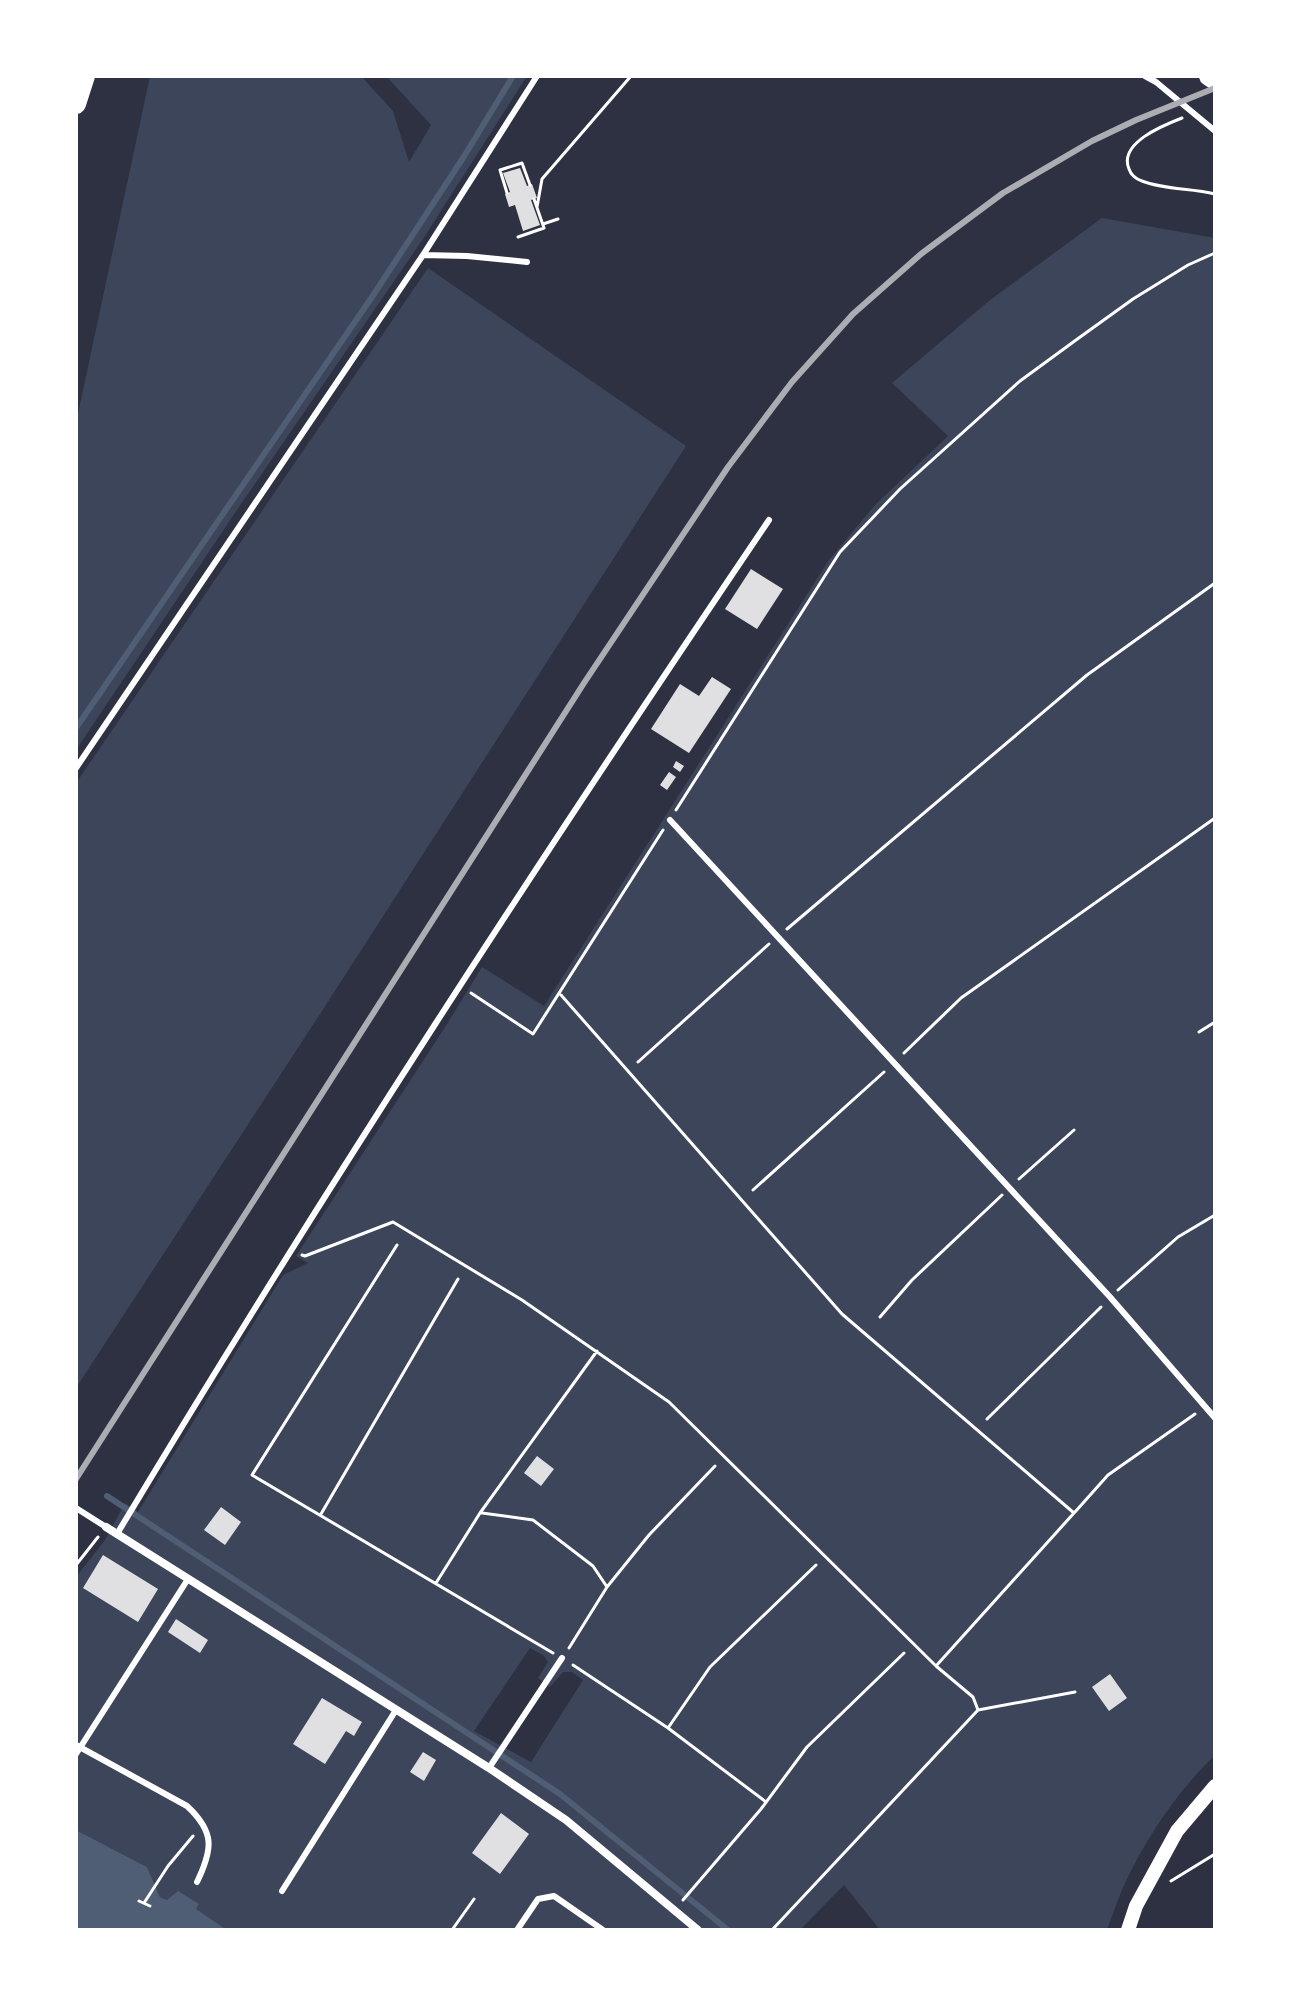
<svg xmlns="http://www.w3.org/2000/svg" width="1291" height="2006" viewBox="0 0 1291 2006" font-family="'DejaVu Sans',sans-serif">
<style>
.green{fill:#3c4559;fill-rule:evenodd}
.water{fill:#4f5d75}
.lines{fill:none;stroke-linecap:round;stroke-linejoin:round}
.stream{stroke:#4f5d75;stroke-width:6}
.building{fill:#e0e0e3}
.path{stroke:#fff;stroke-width:3}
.service{stroke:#fff;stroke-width:6}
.minor{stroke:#fff;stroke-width:8}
.tertiary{stroke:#fff;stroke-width:14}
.motorway{stroke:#fff;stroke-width:20}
.rail{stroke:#abadb3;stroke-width:6}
</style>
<rect width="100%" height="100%" fill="#2d3142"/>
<!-- green -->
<path class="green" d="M150 76H361L393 111 409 162 431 125 386 76H527L423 239 239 507 76 750V423Z
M1102 218 1215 238V1755C1177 1792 1148 1835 1125 1883 1118 1898 1113 1914 1107 1930H880L844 1885 800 1930H227L195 1909 199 1904 167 1900 160 1897 147 1867 76 1830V1577L105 1540 125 1503 138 1512 283 1275 308 1263 296 1256 447 1024 482 967 544 1006 829 560 875 505 948 436 892 383 990 300ZM530 1648 544 1656 548 1662 538 1678 550 1687 563 1672H572L583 1680 531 1762 474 1731Z
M428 268 686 446 322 1011 76 1388V783Z"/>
<!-- water -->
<path class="water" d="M76 1830 147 1867 160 1897 167 1900 178 1891 199 1904 196 1909 227 1930H76Z"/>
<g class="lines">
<!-- stream -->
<path class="stream" d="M76 728 372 297 463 158 513 76
M107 1496 560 1794 728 1930"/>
</g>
<!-- building -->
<path class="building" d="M520 168 527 186 532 184 537 198 531 200 540 225 523 231 515 205 509 207 505 194 510 192 503 173Z
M751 569 783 589 757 629 725 609Z
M712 677 731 689 689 753 651 729 680 684 699 696Z
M676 761 684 766 680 772 673 767Z
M669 772 676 777 667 790 660 785Z
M537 1456 554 1469 541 1486 524 1473Z
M221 1507 241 1522 225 1545 204 1530Z
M103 1555 158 1589 138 1622 83 1588Z
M176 1619 208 1640 200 1653 168 1632Z
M1110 1674 1127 1698 1109 1711 1092 1687Z
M322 1698 362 1722 354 1736 346 1731 325 1764 293 1744Z
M423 1752 436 1760 424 1781 410 1772Z
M501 1813 529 1834 500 1874 472 1853Z"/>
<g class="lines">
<!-- path -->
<path class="path" d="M1182 118C1164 125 1118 143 1129 169 1131 175 1136 179 1142 181 1165 190 1191 188 1215 194
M507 193 500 170 522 163 530 185
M537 207 542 179 631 76
M543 224 558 219
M518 237 544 228 534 199
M676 810 840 552 900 489 1020 381 1076 340 1133 299 1188 265 1215 253
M787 929 1087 675 1215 583
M471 993 533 1034 663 830
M561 995 842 1314 1074 1513 936 1666
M1199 1032 1215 1022
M904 1053 961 998 1215 818
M638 1062 769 944
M1019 1179 1074 1130
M753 1190 884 1072
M397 1245 252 1475 553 1653
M302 1255 305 1256 393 1222 522 1300 669 1402 936 1666 973 1697 978 1710
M1118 1290 1178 1237 1215 1215
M880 1317 912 1280 1002 1195
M987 1419 1101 1307
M1075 1512 1108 1475 1195 1414
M482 1513 533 1520 593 1566 607 1587
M321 1514 458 1279
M76 1565 98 1537
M436 1583 480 1513 597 1351
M569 1648 607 1587 649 1535 715 1466
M573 1665 668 1728 766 1802
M668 1728 710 1667 816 1565
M1171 1881 1215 1854
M683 1900 761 1809 807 1747 904 1653
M139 1901 150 1906
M144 1903 168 1866 193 1836
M452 1930 474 1899
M772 1930 978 1710 1075 1692"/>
<!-- service -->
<path class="service" d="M1145 76 1156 82 1215 131
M423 255 467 256 527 262
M76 768 423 255 537 76
M670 820 1110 1297 1215 1418
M76 1508 106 1527
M117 1534C324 1189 544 853 769 520
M76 1745 187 1806C215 1832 213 1849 197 1882
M76 1754 188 1579
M489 1768 562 1658
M282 1891 396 1710
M517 1930 538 1899 554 1896 603 1930"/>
<!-- minor -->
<path class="minor" d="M106 1527 489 1768 566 1820 698 1930"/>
<!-- tertiary -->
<path class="tertiary" d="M1128 1930 1136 1906 1177 1831 1215 1786"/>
<!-- motorway -->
<path class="motorway" d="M1209 76 1215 80
M76 104 85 76"/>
<!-- rail -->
<path class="rail" d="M76 1479 584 683 728 467 792 382 853 314 921 254 1003 193 1092 141 1136 120 1215 88"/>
</g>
<!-- border -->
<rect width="1291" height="2006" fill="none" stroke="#ffffff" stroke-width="156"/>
</svg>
